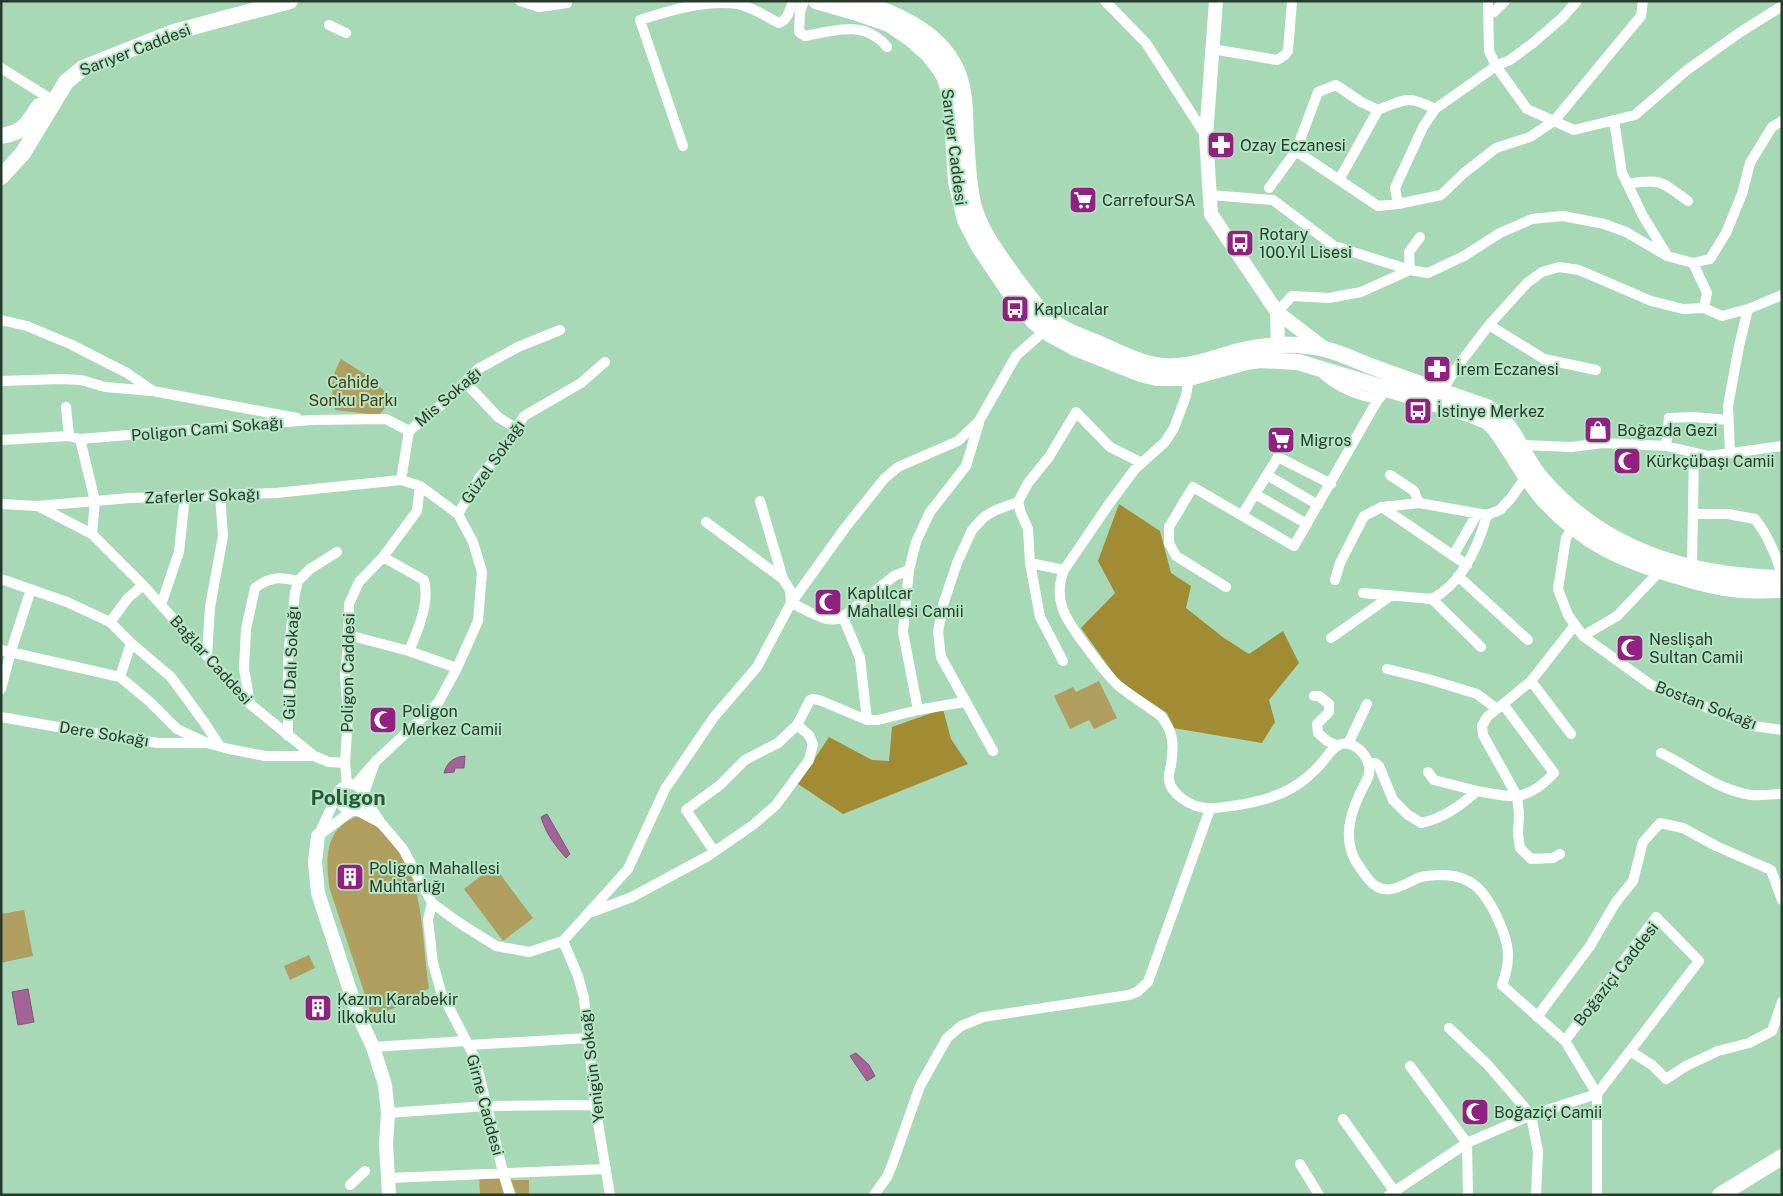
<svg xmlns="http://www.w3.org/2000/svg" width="1783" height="1196" viewBox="0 0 1783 1196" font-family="'Public Sans',sans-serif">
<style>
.green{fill:#b09e5e}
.forest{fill:#a18b33}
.water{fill:#a46397;stroke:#7e5777}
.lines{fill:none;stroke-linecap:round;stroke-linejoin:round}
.minor{stroke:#fff;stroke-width:10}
.tertiary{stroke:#fff;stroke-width:14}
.primary{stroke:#fff;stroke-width:16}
.labels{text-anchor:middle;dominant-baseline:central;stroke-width:4;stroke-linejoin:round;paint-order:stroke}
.street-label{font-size:16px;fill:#273b2d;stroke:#b4e6c4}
.poi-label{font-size:16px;fill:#273b2d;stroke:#b4e6c4;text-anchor:start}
.park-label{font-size:16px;fill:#453b16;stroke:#b4e6c4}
.district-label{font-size:21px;font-weight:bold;fill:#29573a;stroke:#b4e6c4}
</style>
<rect width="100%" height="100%" fill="#a7d9b7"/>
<!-- green -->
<path class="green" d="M341 359 368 376 393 399 379 415 335 410C331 388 330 379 341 359Z
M1099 681 1117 718 1094 729 1089 720 1070 729 1054 696 1073 687 1076 692Z
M358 816C370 819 377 827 386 836 427 878 420 934 429 988L403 1005 372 1016 330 890C325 860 324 828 358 816Z
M494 866 533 918 503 941 464 889Z
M24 910 33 956 1 963V914Z
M309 955 315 968 290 980 284 966Z
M479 1178H499L504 1195H480Z
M511 1180H529V1195H517Z"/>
<!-- forest -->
<path class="forest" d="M1119 504 1160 531 1171 573 1191 586 1186 608 1224 638 1249 654 1283 631 1299 663 1269 700 1275 722 1262 743 1173 728 1167 713 1119 681 1081 628 1115 593 1098 561Z
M943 709 951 739 968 764 843 814 798 784 829 737 872 760 889 761 892 727Z"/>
<!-- water -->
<path class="water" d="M465 756 464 768H455L454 772 444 773C447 762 454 757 465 756Z
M547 814 570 854 566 858C555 845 546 834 541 817Z
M28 989 34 1022 18 1025 12 992Z
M856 1053 869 1065 875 1076 867 1081 850 1056Z"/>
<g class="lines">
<!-- minor -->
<path class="minor" d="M520 1 539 7 567 3V1
M804 1 800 12 799 32 805 36C835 30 865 20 887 47
M1105 1 1146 43 1206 136
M1488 1 1489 51 1496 66 1527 109 1574 130 1635 115 1687 70 1742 31 1782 6
M1488 14 1494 12 1505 1
M329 25 346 33
M1212 49 1277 60 1285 55 1288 51 1292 1
M1 68 46 96
M1435 109C1408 95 1405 99 1378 110L1361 102 1336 85 1318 92 1296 151 1378 206 1398 204 1441 195 1464 173 1496 148 1530 137 1554 121 1641 16 1643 1
M1614 120 1622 173 1643 216 1667 255
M683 146 640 20C671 10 704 0 738 4 753 7 766 17 779 23 788 20 790 9 793 1
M1339 180 1378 110
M1628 184C1661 178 1662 182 1688 201
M1269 188 1296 151
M1210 195 1273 200 1334 246 1410 270 1428 273 1464 256 1500 233 1532 219 1563 216 1604 224 1626 232 1667 256 1693 263 1707 293 1704 308 1683 309 1651 301 1579 270 1559 267 1542 272 1527 283 1489 325 1457 367 1441 392
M1398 204 1395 188 1423 127 1435 109 1496 66 1510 60 1533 43 1562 18 1577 1
M1693 263 1710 259 1726 233 1742 194 1750 163 1772 127 1782 121
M1704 308 1722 316 1748 309 1782 295
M1277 312 1292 296 1329 298 1361 292 1410 270 1409 252 1420 237
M1 320 27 326 70 344 127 373 153 391 297 418
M1489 325 1544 359 1596 370
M1323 374C1339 388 1359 396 1379 399
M1189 378 1186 396 1174 428 1165 442 1135 469 1109 504 1064 570C1051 603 1069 623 1088 649 1098 662 1107 676 1120 687 1133 697 1147 706 1161 716 1174 732 1174 746 1171 765 1170 770 1168 775 1169 780 1171 795 1192 807 1206 808 1214 809 1223 807 1232 806 1259 802 1284 796 1305 779 1312 773 1319 767 1324 760 1332 750 1339 738 1354 746 1364 751 1371 763 1369 774 1367 782 1361 790 1358 798 1347 822 1344 848 1361 869 1365 875 1369 882 1376 886 1389 895 1405 884 1418 878 1426 875 1436 875 1444 875 1473 876 1485 892 1497 917 1509 943 1512 958 1502 985L1565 1041 1597 1094V1195
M1 381 62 379 81 380 105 387 152 391
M465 382 498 417 517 429
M66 407 69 436
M80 439 95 501 92 534
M1 440 69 436 80 439 311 420 386 419 409 431
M1521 445 1571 447 1603 443 1666 446 1709 456 1782 446
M1666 446 1669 418 1693 417 1728 420
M1730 453 1728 406 1739 346 1748 309
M1267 475 1318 505
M1390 475 1414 491 1419 503
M401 480 409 431 445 402 478 369 518 347 560 330
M1255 494 1307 524
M760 501 783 579
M1 504 37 506 130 498 276 493 401 480 420 486 458 514 473 542 482 572 478 621 457 668 438 703 375 762 355 785
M38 506 92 534 143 585 250 704 314 756 329 762 345 763
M1382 507 1467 565
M458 514 480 477 506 446 524 416 581 383 605 362
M1693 514H1728L1755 519C1768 535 1776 555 1782 575
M1242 515 1278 457 1331 484
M706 522 783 579 790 590 791 603C806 609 828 626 843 617L894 576 909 570
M1573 527 1566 538 1558 589 1568 615 1583 636 1651 685 1753 726 1782 730
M1453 556 1477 514
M383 557 424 580C430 603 418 630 409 651
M1030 563 1040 617 1063 661
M1692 566 1694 453
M1064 570 1030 563 1028 529 1021 513 1018 502 1028 483 1049 457 1076 412 1110 447 1142 463
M1458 576 1528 640
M1 579 67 602 110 622 131 643 171 677 204 722 219 745
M1335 580 1340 563 1364 516 1382 507 1419 503 1487 515 1500 510 1511 498 1526 477
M1226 587 1176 556 1169 543V527L1193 487 1294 546 1377 401 1387 389
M1363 593 1432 599C1463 583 1478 547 1487 515
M1432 599 1481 647
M161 605 179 552 185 496
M843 617 860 658 867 720
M110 622 128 598 143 585
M348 635 409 651 457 668
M1583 636 1617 616 1660 571
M1331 638 1389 597
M1 650 120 677 150 702 177 729 207 743 229 749 265 756H314
M207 656 210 607 223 536 220 495
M1387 669 1428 679 1477 694 1497 709
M120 677 131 643
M1531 681 1571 734
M1 689 11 651 31 589
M1314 696H1319L1329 704V712L1317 724 1318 733 1327 741 1336 745
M250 703 244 669 246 629 255 588C271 576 280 577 298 581
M918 710 903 632 909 570 916 542 930 512 966 466 979 423
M1 717 69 729 158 743H203
M288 736V657L295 593 298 581 310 569 337 552
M1348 744 1367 704
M993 751 941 657 938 632 943 605 957 563 972 530 984 517 996 510 1018 502
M1661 753C1690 767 1717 790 1751 795 1761 796 1772 794 1782 794
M375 762 363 796 381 823 403 849 432 903 458 922 496 946 529 952 563 941 628 869 665 789 714 717 757 667 791 603 845 528 884 479 898 467 958 441 979 421 1016 356 1044 331
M1369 765 1375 763 1379 766 1393 800 1407 814 1421 823C1444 818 1460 806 1477 791 1488 793 1506 797 1517 796 1531 794 1545 783 1554 773L1503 704
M1428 772 1434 780 1477 791
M347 784 345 763 348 715 345 675 348 645 349 604 359 582 383 557 417 511 420 486
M347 784C360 783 366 792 361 804L318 836 340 789Z
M338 797 343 807 354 809 379 822
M714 851 686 810 720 785 745 760 778 743 797 725
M1560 854 1553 858 1531 859 1520 848 1518 834 1519 814 1517 796 1483 735 1482 726 1487 717 1531 681 1575 625
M432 903 428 920 433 963 441 992 475 1058 503 1172 510 1195
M592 912 632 897 708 856 753 825 776 805 809 760 813 744 809 735 797 725 810 700 813 699 819 700 867 720H878L918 710 964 702
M563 941 578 976 584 998 595 1105 610 1195
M1537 1017 1590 946 1616 902 1633 881 1643 842 1660 823 1683 828 1716 846 1771 870 1782 900
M1449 1028 1488 1065 1531 1115 1538 1152 1536 1195
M468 1045 588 1038
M373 1047 466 1041
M1630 1051 1652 1065 1666 1079 1686 1066 1718 1051 1749 1043 1772 1031 1782 1002
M1410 1066 1467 1143 1468 1195
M388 1113 487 1106 595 1105
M1343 1119 1397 1195
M1300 1164 1319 1195
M388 1178 606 1169
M350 1185 365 1171
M874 1195 887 1177 892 1165 920 1086 947 1038 961 1026 983 1017 1129 995 1137 992 1148 982 1210 809
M1389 1195 1467 1143 1531 1115 1597 1094 1699 961 1656 917 1565 1041"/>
<!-- tertiary -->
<path class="tertiary" d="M1216 1 1206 136 1211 214 1277 312 1324 348
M1277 312 1278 346
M318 836 315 862 318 893 358 1015 373 1047 385 1085 388 1113 386 1144 389 1195"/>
<!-- primary -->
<path class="primary" d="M816 1 854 12 889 24 911 39 929 55 939 68 945 78 951 99 956 182 965 220 979 247 1008 290 1034 322 1051 335 1075 348 1141 374 1157 378H1189L1246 362 1260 360 1298 362 1469 414 1488 422 1494 428C1512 451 1524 478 1544 500 1583 543 1622 560 1677 576 1698 583 1718 588 1740 590 1754 591 1768 590 1782 590
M857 1C900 14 952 37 962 87 966 103 965 121 966 138 968 161 968 185 974 207 982 234 999 255 1015 278 1024 290 1034 304 1045 315 1059 329 1080 336 1098 343 1118 352 1141 364 1163 366 1190 369 1217 356 1243 350 1263 346 1287 343 1308 346 1330 348 1352 359 1373 367 1411 381 1449 394 1487 407 1518 427 1520 454 1542 479 1604 551 1689 576 1782 578
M1 136C24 133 28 123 39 106
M1 177 23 153 66 82 83 68 174 32 290 1
M1720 1195 1782 1157"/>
</g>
<!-- icons -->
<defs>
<symbol id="pharmacy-square" viewBox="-11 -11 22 22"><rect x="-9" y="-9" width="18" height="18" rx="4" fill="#912081" stroke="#b4e6c4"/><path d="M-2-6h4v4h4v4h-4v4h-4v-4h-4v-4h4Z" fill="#fff"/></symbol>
<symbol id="supermarket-square" viewBox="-11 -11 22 22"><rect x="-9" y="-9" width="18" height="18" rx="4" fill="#912081" stroke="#b4e6c4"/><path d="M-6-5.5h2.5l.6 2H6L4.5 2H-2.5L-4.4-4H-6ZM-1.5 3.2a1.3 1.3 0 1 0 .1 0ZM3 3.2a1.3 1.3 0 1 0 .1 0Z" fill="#fff"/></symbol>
<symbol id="bus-square" viewBox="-11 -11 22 22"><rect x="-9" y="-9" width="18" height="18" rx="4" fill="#912081" stroke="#b4e6c4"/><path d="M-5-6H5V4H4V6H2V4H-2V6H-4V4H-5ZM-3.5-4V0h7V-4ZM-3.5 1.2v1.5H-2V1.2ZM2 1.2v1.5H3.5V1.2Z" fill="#fff"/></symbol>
<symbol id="shop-square" viewBox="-11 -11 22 22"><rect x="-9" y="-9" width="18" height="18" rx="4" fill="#912081" stroke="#b4e6c4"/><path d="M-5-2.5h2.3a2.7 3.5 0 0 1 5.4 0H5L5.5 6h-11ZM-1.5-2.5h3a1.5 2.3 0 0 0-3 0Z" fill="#fff"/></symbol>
<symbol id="mosque-square" viewBox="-11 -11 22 22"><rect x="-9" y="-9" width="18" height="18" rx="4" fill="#912081" stroke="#b4e6c4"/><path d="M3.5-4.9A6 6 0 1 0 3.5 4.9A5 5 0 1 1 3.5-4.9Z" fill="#fff"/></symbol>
<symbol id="building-square" viewBox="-11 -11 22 22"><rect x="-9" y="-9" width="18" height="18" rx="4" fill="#912081" stroke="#b4e6c4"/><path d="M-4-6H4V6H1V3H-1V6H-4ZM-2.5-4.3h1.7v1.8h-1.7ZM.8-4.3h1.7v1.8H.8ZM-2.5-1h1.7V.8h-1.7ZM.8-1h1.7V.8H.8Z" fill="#fff"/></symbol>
</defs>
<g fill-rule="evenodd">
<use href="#pharmacy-square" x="1205" y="129" width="32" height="32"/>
<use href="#supermarket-square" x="1067" y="184" width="32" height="32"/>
<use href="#bus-square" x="1224" y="227" width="32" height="32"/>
<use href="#bus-square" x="999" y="293" width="32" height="32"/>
<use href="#pharmacy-square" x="1421" y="353" width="32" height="32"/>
<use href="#bus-square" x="1402" y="395" width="32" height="32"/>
<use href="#shop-square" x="1582" y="414" width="32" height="32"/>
<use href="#supermarket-square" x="1265" y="424" width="32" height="32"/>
<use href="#mosque-square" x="1611" y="445" width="32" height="32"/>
<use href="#mosque-square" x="812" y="586" width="32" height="32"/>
<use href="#mosque-square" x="1614" y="632" width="32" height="32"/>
<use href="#mosque-square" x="367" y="704" width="32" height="32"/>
<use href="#building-square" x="334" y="861" width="32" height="32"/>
<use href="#building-square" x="302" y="992" width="32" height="32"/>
<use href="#mosque-square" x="1459" y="1096" width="32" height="32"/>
</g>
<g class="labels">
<!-- street labels -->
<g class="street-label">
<text transform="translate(135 50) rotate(-21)">Sarıyer Caddesi</text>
<text transform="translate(954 147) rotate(83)">Sarıyer Caddesi</text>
<text transform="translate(448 397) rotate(-41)">Mis Sokağı</text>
<text transform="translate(207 429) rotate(-5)">Poligon Cami Sokağı</text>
<text transform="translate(493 462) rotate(-55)">Güzel Sokağı</text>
<text transform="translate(202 496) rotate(-2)">Zaferler Sokağı</text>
<text transform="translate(211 660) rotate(48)">Bağlar Caddesi</text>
<text transform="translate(291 663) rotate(-88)">Gül Dalı Sokağı</text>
<text transform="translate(348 673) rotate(-89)">Poligon Caddesi</text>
<text transform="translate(1706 705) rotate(21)">Bostan Sokağı</text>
<text transform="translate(104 734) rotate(9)">Dere Sokağı</text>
<text transform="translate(1616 974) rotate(-52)">Boğaziçi Caddesi</text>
<text transform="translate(592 1066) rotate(-97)">Yenigün Sokağı</text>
<text transform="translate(485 1105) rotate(75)">Girne Caddesi</text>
</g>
<!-- poi labels -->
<g class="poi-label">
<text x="1240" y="145">Ozay Eczanesi</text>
<text x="1102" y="200">CarrefourSA</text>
<text x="1259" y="234">Rotary<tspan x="1259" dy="18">100.Yıl Lisesi</tspan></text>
<text x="1034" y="309">Kaplıcalar</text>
<text x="1456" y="369">İrem Eczanesi</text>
<text x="1437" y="411">İstinye Merkez</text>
<text x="1617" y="430">Boğazda Gezi</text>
<text x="1300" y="440">Migros</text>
<text x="1646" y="461">Kürkçübaşı Camii</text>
<text x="847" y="593">Kaplılcar<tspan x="847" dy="18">Mahallesi Camii</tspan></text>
<text x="1649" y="639">Neslişah<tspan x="1649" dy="18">Sultan Camii</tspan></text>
<text x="402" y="711">Poligon<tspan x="402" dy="18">Merkez Camii</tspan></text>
<text x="369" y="868">Poligon Mahallesi<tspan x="369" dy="18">Muhtarlığı</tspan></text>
<text x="337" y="999">Kazım Karabekir<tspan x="337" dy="18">İlkokulu</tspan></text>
<text x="1494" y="1112">Boğaziçi Camii</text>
</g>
<!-- park labels -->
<g class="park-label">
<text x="353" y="382">Cahide<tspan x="353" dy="18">Sonku Parkı</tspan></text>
</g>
<!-- district labels -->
<g class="district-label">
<text x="348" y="797">Poligon</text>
</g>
</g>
<!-- border -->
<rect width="1783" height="1196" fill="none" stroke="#273b2d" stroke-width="5"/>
</svg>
